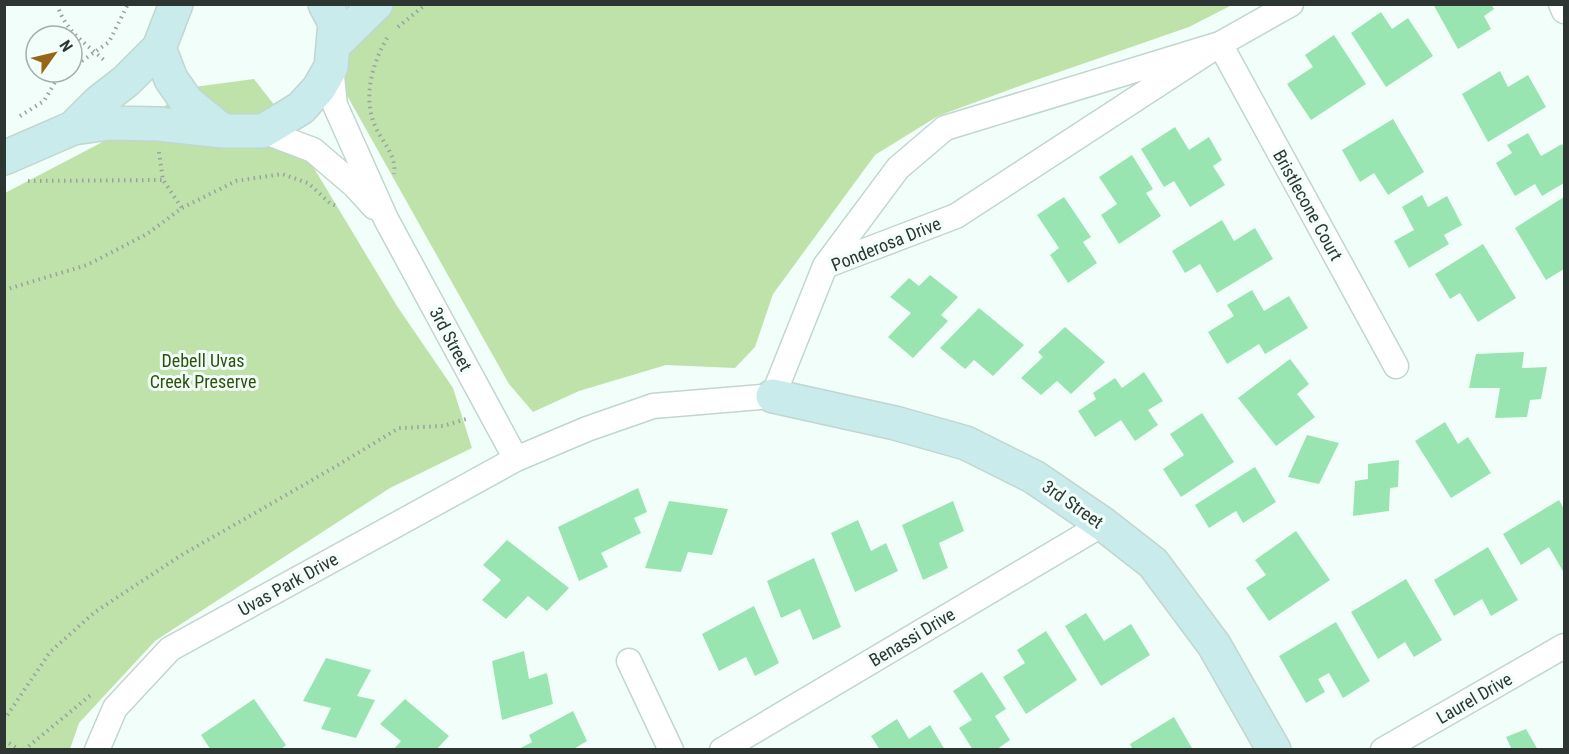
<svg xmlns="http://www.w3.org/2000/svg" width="1569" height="754" viewBox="0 0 1569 754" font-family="'Roboto Condensed',sans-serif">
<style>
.green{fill:#bfe2aa}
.building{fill:#99e5b2}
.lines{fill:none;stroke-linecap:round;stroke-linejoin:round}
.street-casing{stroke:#c1d6cf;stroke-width:27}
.secondary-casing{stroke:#c1d6cf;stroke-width:36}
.path{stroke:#98a29f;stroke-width:4;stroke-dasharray:1.5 4.5;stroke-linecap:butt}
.street{stroke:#fff;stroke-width:24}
.secondary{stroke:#c9ebeb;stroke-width:33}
.labels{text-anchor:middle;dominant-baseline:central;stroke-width:6;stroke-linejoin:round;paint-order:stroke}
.street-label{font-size:18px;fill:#2e3634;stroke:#f2fefa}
.park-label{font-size:18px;fill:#2c5208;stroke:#f2fefa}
</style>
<rect width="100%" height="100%" fill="#f2fefa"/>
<!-- green -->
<path class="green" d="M352 5H1232L1189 27 1036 80 938 116 875 155 773 294 755 347 735 368 666 365 579 391 533 412 509 384 326 58Z
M254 79 282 115 397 306 453 388 472 448 390 488 155 641 79 723 70 749 5 750V193L135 125 194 87Z"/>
<!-- building -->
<path class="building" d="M1433 4H1491L1494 9 1484 16 1491 29 1458 49Z
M1381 12 1392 29 1408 18 1433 56 1386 87 1351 33Z
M1334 35 1366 84 1311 120 1287 84 1313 67 1305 55Z
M1500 71 1508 87 1528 75 1546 107 1488 142 1462 94Z
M1393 119 1424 172 1388 195 1374 173 1360 182 1342 150Z
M1175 127 1189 150 1209 137 1222 160 1213 166 1225 185 1190 207 1174 181 1164 187 1141 149Z
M1528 133 1541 156 1562 144 1564 148V183L1542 196 1535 184 1515 196 1496 163 1512 153 1507 145Z
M1132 155 1153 189 1146 193 1161 216 1119 244 1101 215 1117 204 1099 177Z
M1422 195 1428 207 1447 196 1462 225 1444 235 1449 244 1409 268 1394 241 1414 230 1402 207Z
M1064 197 1091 237 1083 242 1097 263 1068 283 1050 255 1059 248 1037 215Z
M1564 197V269L1546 280 1515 228Z
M1222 220 1234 241 1255 228 1273 259 1217 293 1200 264 1185 273 1172 251Z
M1483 244 1516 298 1478 322 1460 293 1450 299 1435 274Z
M930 275 958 297 941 315 948 321 913 358 888 337 911 313 890 297 909 278 919 286Z
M1252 290 1264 311 1289 296 1308 328 1265 354 1259 344 1227 364 1208 332 1234 316 1227 305Z
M979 308 1024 345 993 376 974 360 965 369 940 348Z
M1065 327 1105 362 1071 394 1057 381 1041 395 1021 378 1043 357 1038 352Z
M1524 352 1522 368 1547 367 1541 399 1530 400 1527 417 1495 418 1500 388H1469L1476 354Z
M1290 359 1309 384 1297 394 1315 417 1276 446 1238 398Z
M1144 372 1163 401 1148 410 1158 425 1135 441 1121 420 1095 437 1078 411 1096 399 1093 393 1115 378 1122 388Z
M1202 413 1234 462 1181 497 1163 469 1184 455 1170 434Z
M1445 422 1458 444 1468 437 1491 473 1451 498 1415 441Z
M1307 435 1339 443 1319 484 1288 477Z
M1399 460 1398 487 1390 488 1389 511 1353 516 1355 481 1368 479V464Z
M1255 467 1276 502 1243 523 1236 511 1209 528 1195 505Z
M638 488 647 512 634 518 641 533 601 553 608 567 579 581 558 527Z
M1559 500 1564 509V573L1549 547 1521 565 1503 534Z
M669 501 728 509 712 555 688 552 681 572 645 568Z
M953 501 964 531 939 543 948 568 923 580 902 525Z
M858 520 871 551 886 543 898 571 855 592 831 533Z
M1296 531 1330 580 1269 621 1246 588 1266 575 1255 560Z
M507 540 569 588 547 611 528 596 506 619 482 600 501 580 483 565Z
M1488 547 1518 600 1491 616 1482 599 1454 616 1434 580Z
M814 558 841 627 813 640 800 609 781 618 767 581Z
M1406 579 1442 640 1414 657 1405 642 1378 659 1351 612Z
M754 606 779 663 755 676 746 657 719 671 702 634Z
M1086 613 1104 641 1131 624 1150 655 1101 686 1065 626Z
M1336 622 1370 681 1343 698 1329 673 1318 679 1325 692 1306 703 1279 656Z
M1046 631 1077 680 1026 714 1003 677 1025 663 1017 650Z
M524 651 529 679 547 673 553 704 502 720 492 661Z
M326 658 371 670 357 696 375 700 356 738 321 729 331 708 303 701Z
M982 672 1006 709 995 716 1010 740 996 750H973L959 728 972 720 953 691Z
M254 699 286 745 280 750H211L201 735Z
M405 699 449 736 436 750H393L401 741 380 724Z
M573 711 587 741 572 750H517L532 742 529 735Z
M1174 717 1193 750H1133L1130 744Z
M897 719 909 739 930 725 945 750H880L871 736Z
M1526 729 1538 750H1512L1506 737Z"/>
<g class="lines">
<defs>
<path id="street" d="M1561 4 1564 11
M1220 44 1396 366
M331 67 335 105 386 219 516 459
M263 131 313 150 354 185 374 207
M825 266 956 216 1220 44 1291 4
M629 661 671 750
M97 750 115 708 170 649 516 459 587 429 653 406 773 396 825 266 898 168 945 128 1220 44
M722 750 1103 524
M1383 750 1564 646"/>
<path id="secondary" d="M176 4 159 48 171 79 187 102 223 131
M333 46 376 4
M73 128 99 102 126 81 159 48
M4 158 73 128 110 123 158 124 223 131H263L301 108 319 88 331 67 335 23 325 4
M773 396 895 423 966 443 1034 477 1103 524 1153 563 1214 645 1274 750"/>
</defs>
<!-- street casing -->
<use href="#street" class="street-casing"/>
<!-- secondary casing -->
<use href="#secondary" class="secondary-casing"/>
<!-- path -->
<path class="path" d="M57 4C65 31 85 43 104 60
M398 27 426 4
M387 38C372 64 362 99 376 128 383 143 397 156 394 174
M72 68 109 42 128 4
M20 116 44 101 57 79 66 72
M159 152 163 180 182 208
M28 181 163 180
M4 290 87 265 147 234 182 208 236 181 282 174 308 183 331 204 339 207
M4 720 50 652 95 612 180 556 333 468 399 428 443 426 466 419
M4 740 20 750
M24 750 92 694"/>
<!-- street -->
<use href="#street" class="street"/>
<!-- secondary -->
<use href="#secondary" class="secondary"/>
</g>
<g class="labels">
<!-- street labels -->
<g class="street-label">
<text transform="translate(1308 205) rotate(61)">Bristlecone Court</text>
<text transform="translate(886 244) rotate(-22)">Ponderosa Drive</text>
<text transform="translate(451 339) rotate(62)">3rd Street</text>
<text transform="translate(1073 504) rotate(35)">3rd Street</text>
<text transform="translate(288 584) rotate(-29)">Uvas Park Drive</text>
<text transform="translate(912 637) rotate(-31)">Benassi Drive</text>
<text transform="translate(1474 698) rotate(-30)">Laurel Drive</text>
</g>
<!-- park labels -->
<g class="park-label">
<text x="203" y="360">Debell Uvas<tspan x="203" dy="21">Creek Preserve</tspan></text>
</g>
</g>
<!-- border -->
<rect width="1569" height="754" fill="none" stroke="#2e3634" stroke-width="12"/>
<!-- north arrow -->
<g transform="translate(54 54) rotate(56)"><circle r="28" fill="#f2fefa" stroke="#a4aeab" stroke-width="1.5"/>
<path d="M0-4.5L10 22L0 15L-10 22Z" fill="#986519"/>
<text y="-9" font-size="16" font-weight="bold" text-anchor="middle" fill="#2e3634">N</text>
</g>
</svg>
